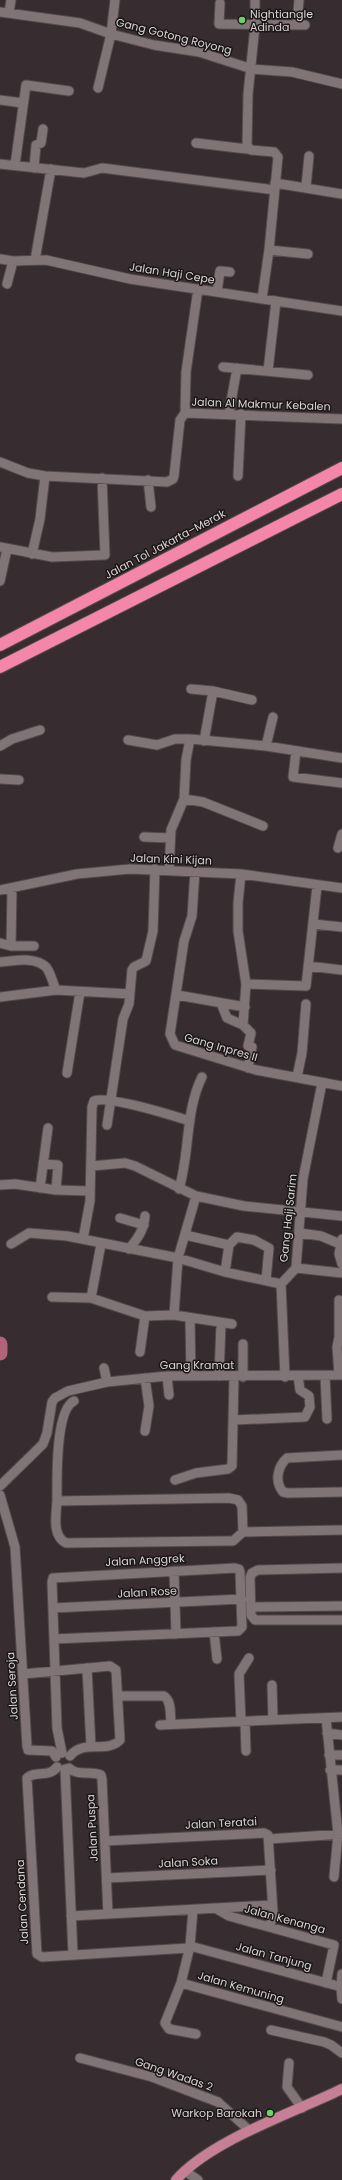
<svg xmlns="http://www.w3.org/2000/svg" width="342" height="2180" viewBox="0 0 342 2180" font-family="Poppins,sans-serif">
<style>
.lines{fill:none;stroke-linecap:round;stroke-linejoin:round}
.river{stroke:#b0637b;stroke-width:15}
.minor-casing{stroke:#534a4c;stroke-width:11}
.major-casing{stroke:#534a4c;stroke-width:12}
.highway-casing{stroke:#534a4c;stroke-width:14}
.minor{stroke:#807477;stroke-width:9}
.major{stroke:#c67f95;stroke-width:10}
.highway{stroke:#f486a9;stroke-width:12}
.poi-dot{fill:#67d465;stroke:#1b1617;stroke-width:1.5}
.labels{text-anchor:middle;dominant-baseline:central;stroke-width:3;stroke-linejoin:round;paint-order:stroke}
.poi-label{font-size:11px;fill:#dbd4d5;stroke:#1b1617;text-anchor:start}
.street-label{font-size:11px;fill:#dbd4d5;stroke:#1b1617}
</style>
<rect width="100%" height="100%" fill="#372c2f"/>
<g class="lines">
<!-- river -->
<path class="river" d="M0 1344V1353"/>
<defs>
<path id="minor" d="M255 0V26L248 94 247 146 251 150 274 152 278 157 269 250 262 299
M220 3 219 24 305 25
M0 12 80 23 111 34 154 45 199 52 252 69 292 72 342 84
M9 13 11 0
M297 25 299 0
M98 88 111 34 115 0
M0 100 23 103
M196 143 247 149
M0 164 84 173 102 168 275 190
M15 165 26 85 69 91
M34 168 36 145 41 143 43 129
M275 183 342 194
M306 187 309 156
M269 250 308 254
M0 259 13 261 46 260 130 279 342 311
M35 260 51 169
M7 284 13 261
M217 292 220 271 230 272
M223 367 308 375
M268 371 276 301
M185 413 186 372 198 289
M229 413 237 368
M0 462 28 473 45 476 167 482 173 479 174 476 180 420 185 413 342 419
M238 476 241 414
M148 480 151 507
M0 547 52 557 105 555 102 478
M32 554 40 519 45 476
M0 581 7 549
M191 689 213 691
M128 740 157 745 175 739H190L266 746 342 758
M204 741 213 691 252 700
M0 746 12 739 40 730
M266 746 273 717
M296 751 293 777 342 783
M0 779 19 780
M184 799 203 802 263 826
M144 837 170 838
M338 848 342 834
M169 870 171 830 184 799 186 760 190 739
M195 871 192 916 184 941 170 1034 175 1045 256 1070 342 1086
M241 874 238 903V931L246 984 243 1025
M0 890 77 874 130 869 241 874 342 888
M313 924 342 927
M0 943 11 946H34
M11 946 12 888
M0 962C14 961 35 956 46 967 51 973 53 984 56 990
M308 966 342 970
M246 984 306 986 317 886
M177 995 245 1007
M0 997 56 990 130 994
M221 1003 227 1018 243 1025 251 1033 248 1046 252 1047 248 1068
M67 1073 80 992
M297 1077 302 1053 306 1004
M107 1125 123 1019 129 1004 132 970 134 967 146 961 153 931 155 869
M43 1164 58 1165 56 1190
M92 1166 125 1163 135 1166 196 1196 244 1206 342 1216
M0 1185 15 1184 56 1190 90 1191
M40 1188 48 1128
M179 1189C190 1153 185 1111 202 1077
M120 1218 144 1225
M300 1233 321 1236 340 1244
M185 1235 229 1245
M83 1239 90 1201 92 1107 94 1101C108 1095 174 1116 190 1121
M342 1239 339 1254 342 1264
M11 1244 29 1233 67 1236 178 1258 225 1272 281 1284
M129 1249C138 1238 144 1230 145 1216
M296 1268 342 1273
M225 1272 229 1245 237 1237 254 1240 269 1248 266 1280
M52 1297 91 1298 145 1316 174 1315 232 1324
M91 1298 101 1244
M339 1300V1337L337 1347 339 1375
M174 1315 178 1258 196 1196
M190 1319 191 1376
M140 1352 145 1316
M104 1368 107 1382
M167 1376 169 1395
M219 1376 221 1324
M325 1376 327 1419
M243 1377V1344
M285 1377 281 1284 296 1268 303 1179 322 1083
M234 1420 305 1417 310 1407 309 1396 300 1390 298 1376
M145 1431 149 1406 145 1378
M342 1455 287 1458C278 1466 274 1481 283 1492L288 1493 342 1492
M175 1480 196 1473 228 1469 232 1466 234 1377
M0 1486 43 1444 47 1433 52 1402 55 1398 68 1391 107 1382 167 1376 342 1375
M0 1495 15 1547 27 1746 28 1750 52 1751 56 1757
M57 1501C57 1481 55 1410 74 1401
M243 1532 242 1506 238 1500 229 1498 57 1501C56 1516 52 1536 66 1543L224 1541H233L243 1532 342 1530
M342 1568 258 1570 252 1573 250 1578 251 1615 255 1620H342
M174 1571 176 1634
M251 1607 342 1606
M53 1608 242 1599
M214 1632 217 1659
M54 1639 238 1631 242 1627 240 1572 239 1569 235 1568 53 1578 52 1582 57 1728 62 1753
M87 1668 91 1747
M23 1674 110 1666 116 1670 120 1740C107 1754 83 1739 70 1756
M272 1685 273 1720
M119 1696H164C172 1701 170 1715 171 1724
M326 1718 338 1834 334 1877
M241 1722 239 1674 249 1658
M245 1722 246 1751
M160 1725 342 1717
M327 1733 342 1735
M329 1755H342
M57 1767C49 1778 35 1770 27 1778L37 1954 42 1957 189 1948
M69 1768C79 1777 89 1770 101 1775L102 1779 108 1914
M65 1769 73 1955
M330 1770H342
M269 1839 342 1834
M105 1841 264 1833 268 1835 273 1911 270 1927
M107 1878 271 1870
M217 1909 229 1916 334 1945 326 1983
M193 1910 190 1946 181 1983 165 2023 169 2029 196 2034
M71 1916 272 1905
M190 1946 338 1986 341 1988 342 1999
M181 1983 342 2027
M341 1988 342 1974
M271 2030 324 2042 331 2045 342 2053
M80 2058 152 2077 218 2102 250 2131
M289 2063 287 2087 302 2108
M185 2171 198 2180"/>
<path id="major" d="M176 2180C211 2140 293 2113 342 2089"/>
<path id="highway" d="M0 645 342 468
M0 667 342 494"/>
</defs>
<!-- minor casing -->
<use href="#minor" class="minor-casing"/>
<!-- major casing -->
<use href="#major" class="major-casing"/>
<!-- highway casing -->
<use href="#highway" class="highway-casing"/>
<!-- minor -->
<use href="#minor" class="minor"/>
<!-- major -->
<use href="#major" class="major"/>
<!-- highway -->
<use href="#highway" class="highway"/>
</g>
<!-- markers -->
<g class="poi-dot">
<circle cx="242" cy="20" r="4"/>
<circle cx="270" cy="2113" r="4"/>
</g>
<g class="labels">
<!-- poi labels -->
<g class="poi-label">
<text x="250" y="14">Nightiangle<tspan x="250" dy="13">Adinda</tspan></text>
<text x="262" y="2113" text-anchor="end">Warkop Barokah</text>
</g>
<!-- street labels -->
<g class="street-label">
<text transform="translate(174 36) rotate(14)">Gang Gotong Royong</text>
<text transform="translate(172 273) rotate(9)">Jalan Haji Cepe</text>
<text transform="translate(261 404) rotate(2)">Jalan Al Makmur Kebalen</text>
<text transform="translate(165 544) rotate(-28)">Jalan Tol Jakarta–Merak</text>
<text transform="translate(171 859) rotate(2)">Jalan Kini Kijan</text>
<text transform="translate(221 1047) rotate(16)">Gang Inpres II</text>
<text transform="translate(288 1218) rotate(-84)">Gang Haji Sarim</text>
<text x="197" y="1365">Gang Kramat</text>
<text transform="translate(145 1560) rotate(-3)">Jalan Anggrek</text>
<text transform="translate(147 1592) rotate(-3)">Jalan Rose</text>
<text transform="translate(12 1686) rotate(-93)">Jalan Seroja</text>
<text transform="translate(221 1823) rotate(-3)">Jalan Teratai</text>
<text transform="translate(92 1828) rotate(-93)">Jalan Puspa</text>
<text transform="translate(188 1862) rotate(-3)">Jalan Soka</text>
<text transform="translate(22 1902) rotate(-93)">Jalan Cendana</text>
<text transform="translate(285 1919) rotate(15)">Jalan Kenanga</text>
<text transform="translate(274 1956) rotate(15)">Jalan Tanjung</text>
<text transform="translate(241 1987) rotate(16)">Jalan Kemuning</text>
<text transform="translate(174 2074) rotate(19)">Gang Wadas 2</text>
</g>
</g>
</svg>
